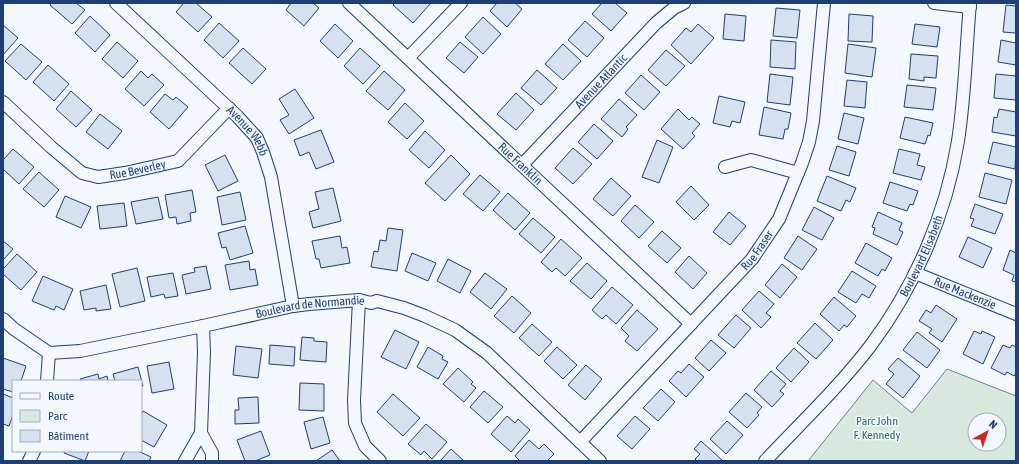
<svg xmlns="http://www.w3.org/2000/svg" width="1019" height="464" viewBox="0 0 1019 464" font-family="'Asap Condensed',sans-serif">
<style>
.green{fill:#d7e8df;stroke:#687fa3;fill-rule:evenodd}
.building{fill:#d5e0f0;stroke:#1d3f73}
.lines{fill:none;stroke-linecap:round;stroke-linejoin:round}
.street-casing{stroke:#1d3f73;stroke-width:14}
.street{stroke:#f4f7fb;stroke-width:12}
.labels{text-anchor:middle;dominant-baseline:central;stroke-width:3;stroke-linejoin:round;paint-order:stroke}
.street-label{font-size:12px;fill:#1d3f73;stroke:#f4f7fb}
.park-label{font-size:12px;fill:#2c6c60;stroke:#f4f7fb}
</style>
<rect width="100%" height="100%" fill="#f4f7fb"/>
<!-- green -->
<path class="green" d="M947 369 1016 396V461H808L873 380 912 413ZM975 420H999V444H975Z"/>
<!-- building -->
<path class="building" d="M51 3H76L85 10 72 24 50 5Z
M184 3H196L212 17 198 32 176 12Z
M291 3H313L319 8 304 26 286 10Z
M395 3H431L413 23 393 5Z
M497 3H515L522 9 507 27 490 11Z
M602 3H615L627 13 611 31 592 14Z
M1006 5 1016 6V33L1003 32Z
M776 8 800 10 797 38 773 36Z
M725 14 746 16 744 41 723 39Z
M849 14 873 16 872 42 848 41Z
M90 16 110 35 95 52 75 33Z
M483 17 501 34 483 54 465 37Z
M585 21 604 38 587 57 568 40Z
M219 23 239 41 223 58 204 40Z
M335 24 353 41 338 58 320 41Z
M698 24 714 38 691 64 671 45 686 28 691 32Z
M915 24 940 27 937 47 912 44Z
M3 25 18 38 3 55Z
M771 40 796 42 795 69 770 67Z
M1001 40 1016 43V65L998 62Z
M117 42 138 61 123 78 102 59Z
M460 42 478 57 464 73 446 58Z
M21 44 42 62 26 80 5 61Z
M563 44 581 61 563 80 545 64Z
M848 44 876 48 872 77 845 73Z
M243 48 266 69 252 84 229 63Z
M360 48 380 66 363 84 344 66Z
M666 50 685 66 666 86 648 70Z
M911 54 938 56 936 78 924 77V81L909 79Z
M48 65 69 84 54 101 33 82Z
M537 70 557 88 541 105 521 88Z
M141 71 148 78 152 74 164 85 144 106 125 89Z
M384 71 405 90 388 110 366 91Z
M770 74 793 77 790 105 767 102Z
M996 74 1016 76V100L994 98Z
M641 75 660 92 644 110 625 93Z
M847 80 867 82 865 108 844 106Z
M907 85 936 88 933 110 904 107Z
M295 89 314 118 289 134 280 120 289 115 279 99Z
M71 91 92 110 76 127 56 109Z
M516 93 534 110 516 130 497 114Z
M165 94 173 100 176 97 188 107 169 129 150 112Z
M719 96 745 102 740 123 732 121 730 127 713 123Z
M619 99 637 115 626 127 628 129 622 137 601 119Z
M405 103 424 121 407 139 388 122Z
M764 107 791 113 788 129H785L783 139 759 135Z
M678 109 689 120 692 117 700 124 692 133 695 136 683 149 661 129Z
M999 109 1016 112V136L992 132 994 117 997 118Z
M844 113 864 118 858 144 838 139Z
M100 114 122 131 108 149 86 132Z
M905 117 933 123 930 136 928 135 925 144 900 138Z
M594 124 613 141 597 159 578 142Z
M321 130 334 162 316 169 309 152 300 156 294 140Z
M425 131 445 150 429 168 409 150Z
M657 140 673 147 659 183 642 177Z
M993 142 1016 147 1015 169 988 163Z
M837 146 856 152 849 176 829 170Z
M573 148 592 164 573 184 555 168Z
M13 149 34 167 19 184 3 169V160Z
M899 149 920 154 917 165 925 167 921 180 893 173Z
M225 155 238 181 218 191 205 165Z
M451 155 470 174 445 201 425 183Z
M39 172 59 190 44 207 23 189Z
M985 173 1012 180 1006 204 979 197Z
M480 175 500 192 483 211 463 194Z
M827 176 856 188 850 202 846 200 841 211 817 201Z
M611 178 631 196 613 216 593 199Z
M890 182 918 191 913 205 910 204 907 211 883 203Z
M691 186 709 205 694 220 676 202Z
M333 188 341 221 313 228 309 212 319 209 315 192Z
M192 190 196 212 190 213 191 221 177 224 176 217 169 218 165 195Z
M240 192 246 220 222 225 217 197Z
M508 193 530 213 515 230 493 210Z
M65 196 91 207 81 228 56 217Z
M158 197 163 219 136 224 131 202Z
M124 203 127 226 100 229 97 206Z
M975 204 1003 214 995 234 971 226 974 219 970 218Z
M635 205 654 222 639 238 621 221Z
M814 207 834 218 822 240 802 230Z
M729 212 746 226 730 245 713 232Z
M878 212 902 223 899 230 903 232 897 245 873 234 875 228 872 227Z
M533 218 555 237 541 253 519 234Z
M245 226 253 253 230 260 226 247 222 248 218 233Z
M388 228 403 230 397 271 371 267 374 251 378 252 380 240 386 241Z
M662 231 681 248 667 263 648 246Z
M340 236 342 248 347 247 350 263 321 268 319 259H316L312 241Z
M798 236 817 249 802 270 784 258Z
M968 237 992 248 983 268 959 257Z
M561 239 582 258 565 276 556 268 552 272 541 262Z
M3 241 13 249 3 260Z
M866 243 892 258 885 271 882 269 878 276 855 263Z
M1010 250 1016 253V282L1012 281 1014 275 1003 270Z
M412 253 436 263 428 281 405 271Z
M17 254 37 272 21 290 3 274V269Z
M689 256 707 273 693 289 675 272Z
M448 259 471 271 460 293 437 281Z
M249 261 250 270 255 269 258 285 230 290 225 265Z
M587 263 607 281 591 299 570 281Z
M782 264 797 277 780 298 765 285Z
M206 266 211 289 186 294 182 275 195 272 194 268Z
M137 268 145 301 120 307 112 274Z
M852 271 876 286 869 298 862 294 856 303 838 292Z
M173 273 178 296 165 298 164 294 151 297 147 277Z
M485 273 507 289 491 309 470 292Z
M43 276 73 289 64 310 56 306 54 310 32 301Z
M106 285 111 309 96 311V308L84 310 80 291Z
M612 287 633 305 616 324 606 315 602 319 592 310Z
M759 291 774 304 766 313 771 317 761 328 742 310Z
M512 296 531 313 514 333 494 316Z
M834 297 856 316 847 327 844 325 839 331 820 314Z
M936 305 957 319 942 342 929 333 932 329 919 321 926 310 931 313Z
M637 310 658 329 637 351 625 341 629 336 621 328Z
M736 315 751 328 734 348 718 335Z
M815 323 833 340 816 359 797 343Z
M532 324 552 342 539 356 519 338Z
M395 330 419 342 406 369 381 357Z
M974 331 981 334 982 331 995 337 983 364 963 354Z
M917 332 940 350 927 368 903 350Z
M302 337 314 338V341L327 342 326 362 300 360Z
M711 340 726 353 709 371 695 358Z
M270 345 295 347 294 366 269 364Z
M1003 345 1010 348 1012 345 1016 347V373L1014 376 1007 372 1005 375 991 368Z
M236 346 262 349 258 378 233 375Z
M428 347 443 356 442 359 448 362 438 379 417 367Z
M557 347 577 365 563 379 544 361Z
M794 348 809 362 791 382 776 368Z
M3 358 26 366 21 381H13V392L3 389Z
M898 358 920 376 903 398 886 384 894 374 888 369Z
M169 362 174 389 152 393 147 366Z
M689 364 704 377 686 397 669 381 678 371 681 373Z
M586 365 602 379 585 400 568 385Z
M138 367 143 386H141V381H115L113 374Z
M458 368 473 382 471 384 476 388 464 402 443 384Z
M771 371 786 384 780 391 784 394 772 407 754 390Z
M98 374 99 379 107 376 108 381H81L80 379Z
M300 383 324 384V411L299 410Z
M661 389 675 402 658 421 643 408Z
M484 391 503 407 488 423 470 407Z
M746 393 762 407 757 413 759 415 747 428 729 412Z
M3 394 13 398V415L9 426 3 424Z
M393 394 420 418 403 436 377 412Z
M258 397 259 423 235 424V410H239L238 398Z
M143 411 167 425 154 447 141 440V415Z
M507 416 515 423 518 419 530 430 511 452 491 434Z
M635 416 650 429 632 449 617 436Z
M323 417 330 443 311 449 304 422Z
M727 421 743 435 726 454 710 439Z
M426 424 447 442 432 459 424 451 421 455 408 444Z
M261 431 270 455 255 461H245L237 440Z
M529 440 539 449 544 444 554 454 547 461H520L515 456Z
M701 441 722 460 721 461H697L695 459 700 454 694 449Z
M451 449 464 461H440Z
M332 450 340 461H316Z
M64 451H89L85 461 64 453Z
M125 451H138L151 457 149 461H120Z"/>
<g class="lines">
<defs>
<g id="street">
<path id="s1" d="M116 3 237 116 257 138 263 152 271 177 293 306"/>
<path id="s2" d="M349 3 691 324"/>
<path d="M934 3 970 7"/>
<path d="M408 58 461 3"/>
<path id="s3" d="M3 102 51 147 82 173 98 177 125 173 178 161 229 108"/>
<path id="s4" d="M522 165 656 23 674 8 684 3"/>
<path d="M725 167 751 160 798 173"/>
<path id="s5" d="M915 273 1016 314"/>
<path d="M359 300 354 400 355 423 365 446 380 461"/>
<path id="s6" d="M3 319 14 329 49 353 80 351 203 326 293 306 309 304 359 300 371 303 377 301 404 308 425 316 455 330 487 353 600 461"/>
<path d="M203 326 204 352 201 433 212 453V461"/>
<path d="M47 381 49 353"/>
<path id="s7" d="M580 442 752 259 779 219 802 163 809 142 813 121 824 3"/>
<path d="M29 461 34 451"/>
<path d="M185 461 201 433"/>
<path id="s8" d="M765 461C800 424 840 386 871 345 915 286 946 215 958 141 965 96 966 49 970 3"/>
</g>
</defs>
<!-- street casing -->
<use href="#street" class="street-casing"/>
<!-- street -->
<use href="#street" class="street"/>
</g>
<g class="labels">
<!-- street labels -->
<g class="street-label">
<text stroke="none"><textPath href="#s4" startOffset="115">Avenue Atlantic</textPath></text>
<text stroke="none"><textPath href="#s1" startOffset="184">Avenue Webb</textPath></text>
<text stroke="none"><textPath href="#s2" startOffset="235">Rue Franklin</textPath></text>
<text stroke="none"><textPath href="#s3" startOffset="163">Rue Beverley</textPath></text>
<text stroke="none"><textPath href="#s7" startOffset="261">Rue Fraser</textPath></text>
<text stroke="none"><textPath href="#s8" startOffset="260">Boulevard Elisabeth</textPath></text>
<text stroke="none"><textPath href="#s5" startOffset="54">Rue Mackenzie</textPath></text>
<text stroke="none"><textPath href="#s6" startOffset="323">Boulevard de Normandie</textPath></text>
</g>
<!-- park labels -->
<g class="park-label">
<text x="877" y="421">Parc John<tspan x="877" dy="14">F. Kennedy</tspan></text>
</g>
</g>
<!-- border -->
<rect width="1019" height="464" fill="none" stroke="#1d3f73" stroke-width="8"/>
<!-- legend -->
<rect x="12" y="380" width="130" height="72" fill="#f4f7fb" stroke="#9eadc5"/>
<rect x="20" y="393" width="20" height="6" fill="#f4f7fb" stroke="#9eadc5"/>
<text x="48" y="400" font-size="12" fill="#1d3f73">Route</text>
<rect x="20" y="410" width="20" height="12" fill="#d7e8df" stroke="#9eadc5"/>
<text x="48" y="420" font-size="12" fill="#1d3f73">Parc</text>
<rect x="20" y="430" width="20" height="12" fill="#d5e0f0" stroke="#9eadc5"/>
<text x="48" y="440" font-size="12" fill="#1d3f73">Bâtiment</text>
<!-- north arrow -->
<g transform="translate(987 432) rotate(40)"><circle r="19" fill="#f4f7fb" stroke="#9eadc5"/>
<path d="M0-3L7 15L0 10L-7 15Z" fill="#c62828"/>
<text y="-6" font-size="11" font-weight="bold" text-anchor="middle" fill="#1d3f73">N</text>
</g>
</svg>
